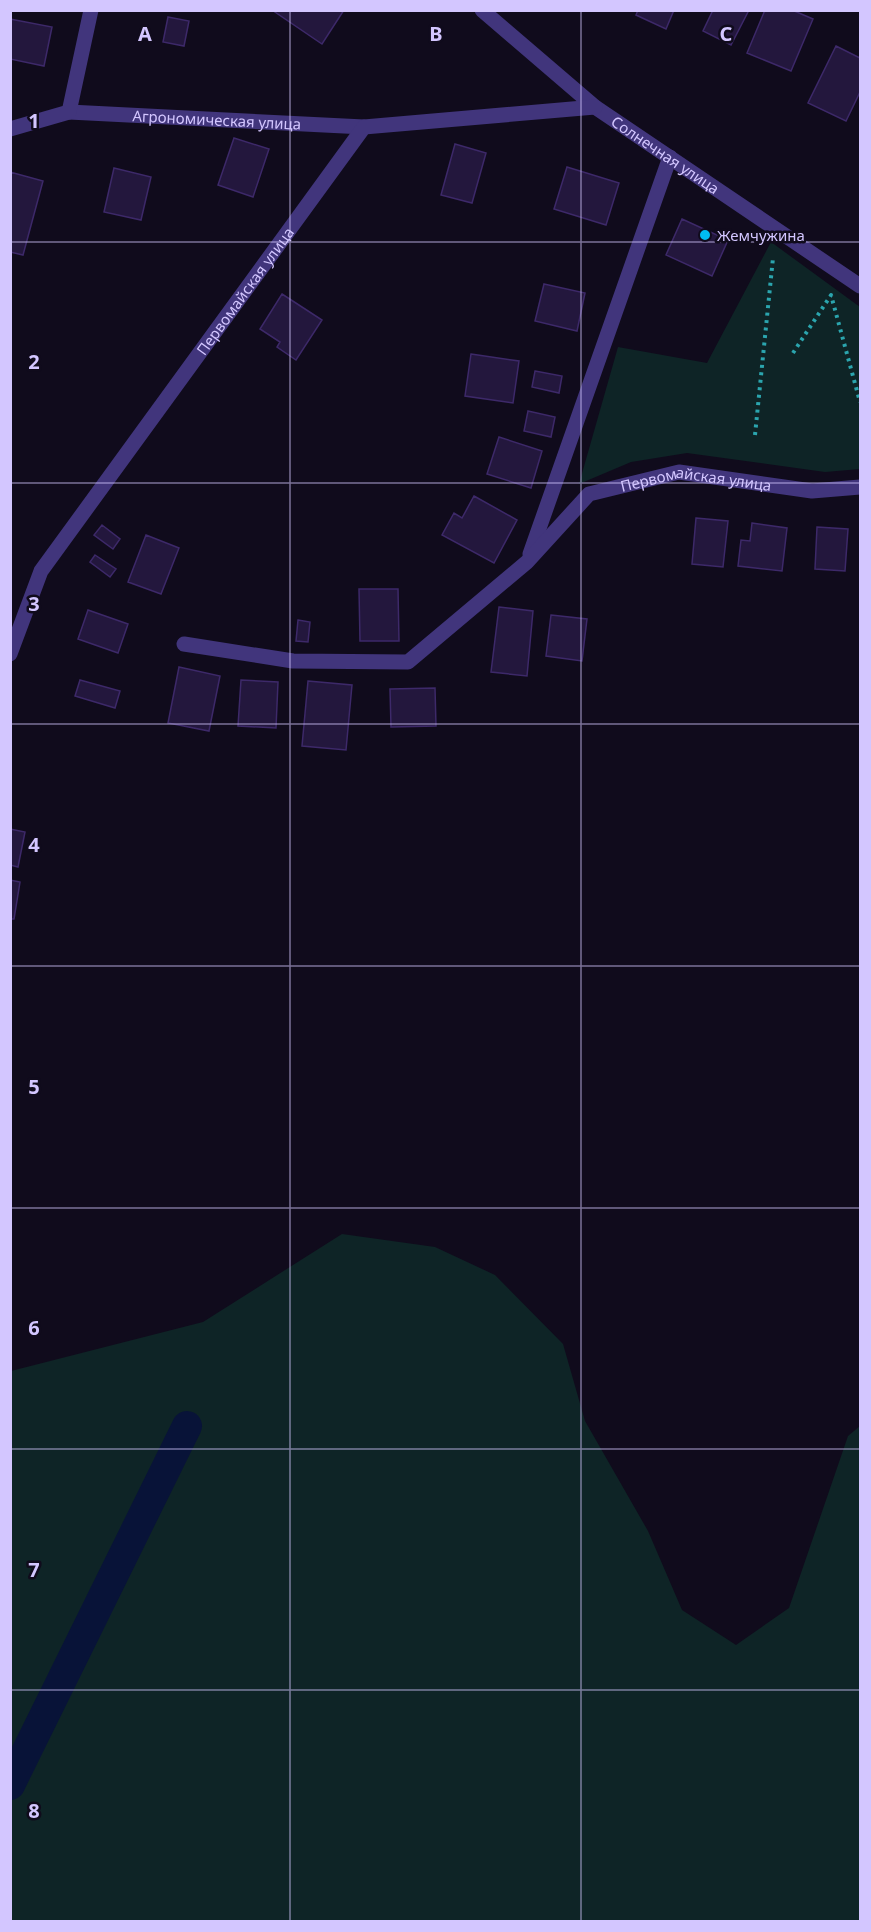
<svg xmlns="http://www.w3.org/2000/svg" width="871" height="1932" viewBox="0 0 871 1932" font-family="'Noto Sans',sans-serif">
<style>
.green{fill:#0e2426}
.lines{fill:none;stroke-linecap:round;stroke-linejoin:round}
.canal{stroke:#081338;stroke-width:30}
.building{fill:#23173d;stroke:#3d2969;stroke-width:1.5}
.path{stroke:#2ba5ae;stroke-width:4;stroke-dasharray:3 4.5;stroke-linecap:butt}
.minor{stroke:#41357c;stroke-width:15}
.grid{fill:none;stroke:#d3c6ff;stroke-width:1.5;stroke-opacity:0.55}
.poi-dot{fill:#00bbf1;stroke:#100b1c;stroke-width:2}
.labels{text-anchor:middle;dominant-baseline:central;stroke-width:5;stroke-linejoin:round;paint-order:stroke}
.street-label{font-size:15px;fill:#d3c6ff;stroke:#100b1c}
.poi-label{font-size:15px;fill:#d3c6ff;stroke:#100b1c;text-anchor:start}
.grid-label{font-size:20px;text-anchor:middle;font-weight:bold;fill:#d3c6ff;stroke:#100b1c;stroke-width:5;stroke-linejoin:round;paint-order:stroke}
</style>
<rect width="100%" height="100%" fill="#100b1c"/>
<!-- green -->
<path class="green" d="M771 242 860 307V469L825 472 687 453 631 462 579 484 618 347 707 363Z
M342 1234 435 1247 495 1275 563 1344 585 1421 648 1531 682 1610 736 1645 789 1608 848 1436 860 1426V1921H11V1371L203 1322Z"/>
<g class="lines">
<!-- canal -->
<path class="canal" d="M10 1785 187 1426"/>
</g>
<!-- building -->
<path class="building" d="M272 10H344L322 44Z
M638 10H674L666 29 636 15Z
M713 10H749L731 45 703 31Z
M765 10H792L813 19 791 71 747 53Z
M168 17 189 21 184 46 163 42Z
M10 19 52 27 44 66 10 59Z
M836 46 860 58V92L846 121 808 103Z
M234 138 269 149 253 197 218 185Z
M455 144 486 153 472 203 441 195Z
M567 167 619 183 606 225 554 209Z
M114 168 151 177 141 220 104 212Z
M10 172 43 181 23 255 10 252Z
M682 219 728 240 712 276 666 255Z
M544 284 585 293 577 331 535 321Z
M282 294 322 320 296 360 277 347 280 342 260 329Z
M471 354 519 361 513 403 465 396Z
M535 371 562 376 559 393 532 387Z
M528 411 555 417 551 437 524 431Z
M499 437 542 451 531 488 487 474Z
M474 496 517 520 494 563 442 535 454 513 462 518Z
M696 518 728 521 723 567 692 564Z
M752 523 787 528 782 571 738 566 741 540 750 541Z
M102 525 120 539 113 549 94 535Z
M817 527 848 529 845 571 815 569Z
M146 535 179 548 161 594 128 582Z
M95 555 116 569 110 577 90 562Z
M359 589H398L399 641H360Z
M499 607 533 611 527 676 491 672Z
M88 610 128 624 118 653 78 639Z
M551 615 587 619 582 661 546 656Z
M298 620 310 622 308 642 296 641Z
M179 667 220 676 209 731 168 723Z
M80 680 120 691 115 708 75 696Z
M241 680 278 682 276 728 238 726Z
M308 681 352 685 346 750 302 746Z
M435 688 436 726 391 727 390 689Z
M10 829 25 832 18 867 10 865Z
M10 880 20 882 14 919H10Z"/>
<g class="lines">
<!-- path -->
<path class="path" d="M793 353 831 295 860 402
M755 435 773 258"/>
<!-- minor -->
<g class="minor">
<path id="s1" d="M482 10 595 107 860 286"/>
<path id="s2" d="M69 112 364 127"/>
<path d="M10 129 69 112 91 10"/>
<path d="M530 554 670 157"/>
<path id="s3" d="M184 644 293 661 408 662 527 562 589 494 679 472 812 491 860 487"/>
<path id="s4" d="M10 654 41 571 364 127 595 107"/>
</g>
</g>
<!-- grid -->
<path class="grid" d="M290 10V1922M581 10V1922M10 242H860M10 483H860M10 724H860M10 966H860M10 1208H860M10 1449H860M10 1690H860"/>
<!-- markers -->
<circle class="poi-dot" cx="705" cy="235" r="6"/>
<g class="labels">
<!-- street labels -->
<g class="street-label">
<text stroke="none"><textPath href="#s2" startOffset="148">Агрономическая улица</textPath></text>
<text stroke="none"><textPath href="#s1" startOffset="234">Солнечная улица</textPath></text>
<text stroke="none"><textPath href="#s4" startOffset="435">Первомайская улица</textPath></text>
<text stroke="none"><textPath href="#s3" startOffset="582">Первомайская улица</textPath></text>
</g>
<!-- poi labels -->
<g class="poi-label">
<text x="717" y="235">Жемчужина</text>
</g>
</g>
<g class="grid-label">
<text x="145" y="41">A</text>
<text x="436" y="41">B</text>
<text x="726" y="41">C</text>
<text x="34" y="128">1</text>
<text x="34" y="369">2</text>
<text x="34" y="611">3</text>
<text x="34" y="852">4</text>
<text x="34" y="1094">5</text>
<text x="34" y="1335">6</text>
<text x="34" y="1577">7</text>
<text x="34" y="1818">8</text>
</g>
<!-- border -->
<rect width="871" height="1932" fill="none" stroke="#d3c6ff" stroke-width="24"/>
</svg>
